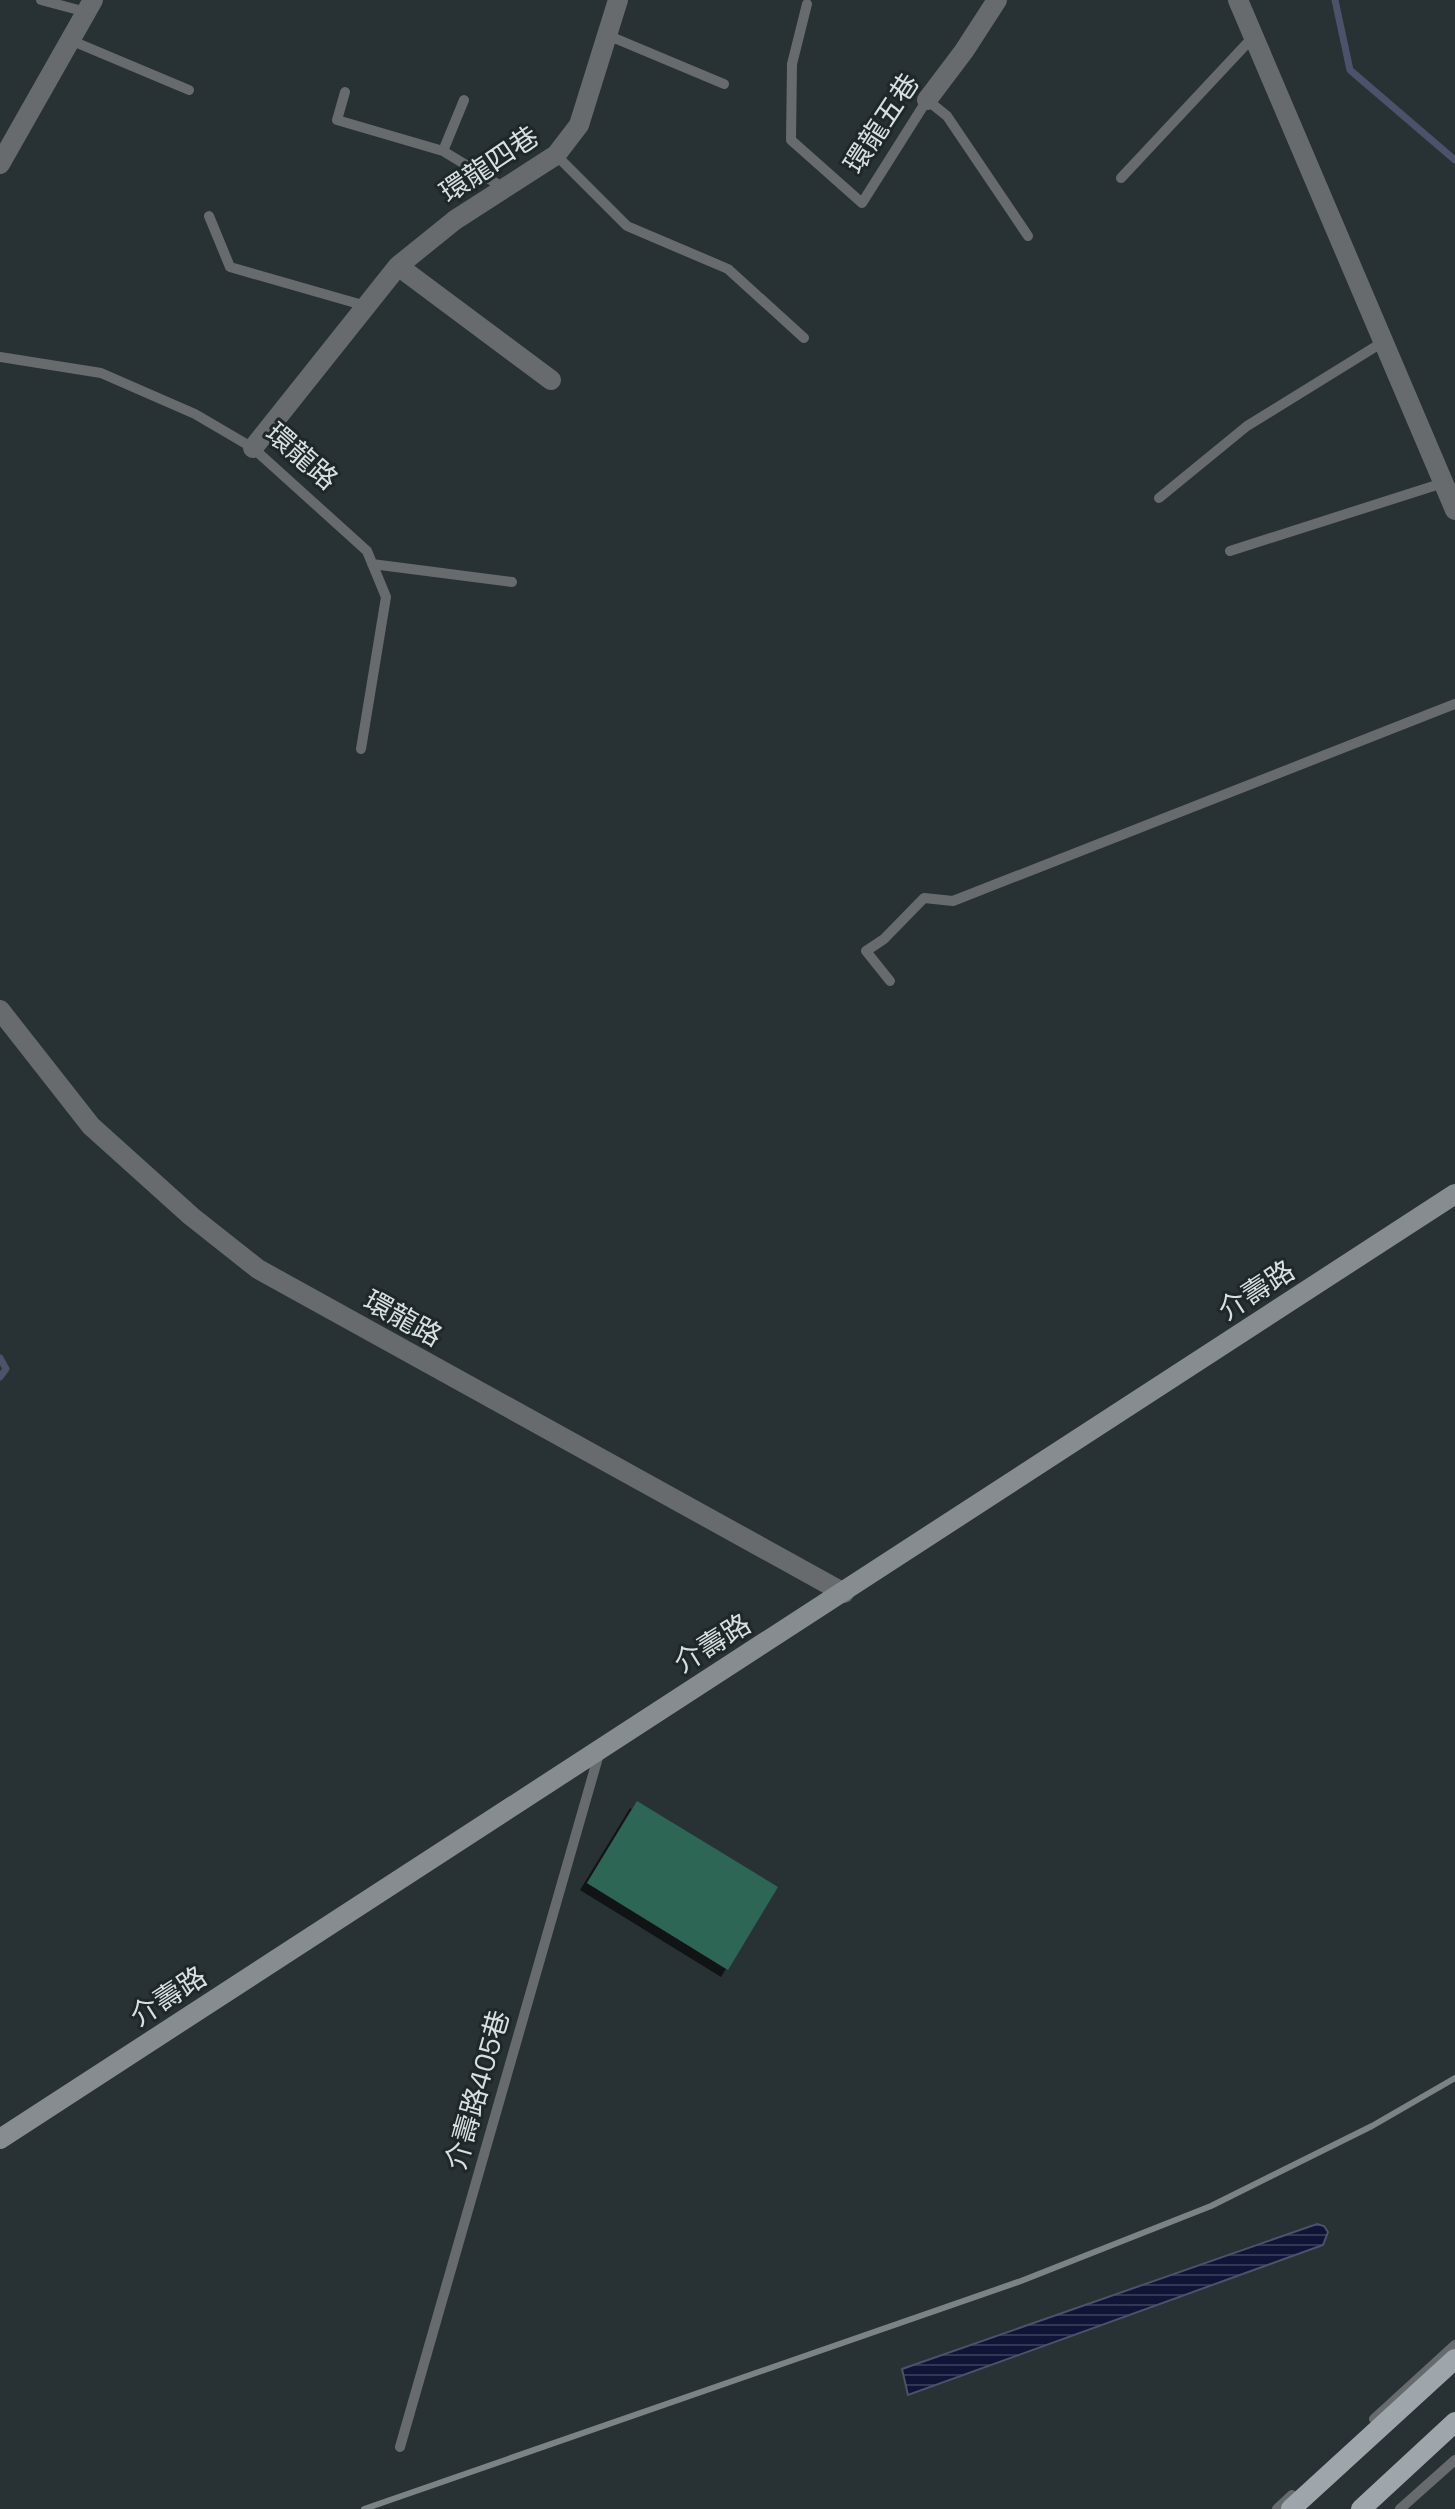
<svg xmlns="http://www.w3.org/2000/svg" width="1455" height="2509" viewBox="0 0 1455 2509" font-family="'Space Grotesk','Noto Sans TC',sans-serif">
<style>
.water{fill:url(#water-rules);stroke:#4c5269;stroke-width:2}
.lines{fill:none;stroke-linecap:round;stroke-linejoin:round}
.stream{stroke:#4c5269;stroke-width:7}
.building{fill:#2d6656;filter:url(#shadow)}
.lane{stroke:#676b6d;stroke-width:10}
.street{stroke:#676b6d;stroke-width:20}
.secondary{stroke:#868c90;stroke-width:20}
.primary{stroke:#9ea6ab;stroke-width:20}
.rail{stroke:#7b8384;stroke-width:6}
.labels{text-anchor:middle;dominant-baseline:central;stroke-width:6;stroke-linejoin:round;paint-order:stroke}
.street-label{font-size:28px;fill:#d8dfdf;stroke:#1e2729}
</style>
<defs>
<pattern id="water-rules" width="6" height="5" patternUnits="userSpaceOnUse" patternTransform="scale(2)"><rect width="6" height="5" fill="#101537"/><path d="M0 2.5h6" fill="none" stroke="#323754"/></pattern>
<filter id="shadow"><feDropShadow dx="-7" dy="7" stdDeviation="0" flood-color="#0009"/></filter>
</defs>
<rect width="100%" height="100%" fill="#283133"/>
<!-- water -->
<path class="water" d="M1317 2224 1324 2226 1328 2232 1323 2245 908 2395 902 2369Z"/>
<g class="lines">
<!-- stream -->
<path class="stream" d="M1335 0 1350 70 1455 160
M0 1358 6 1369 0 1377"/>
</g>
<!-- building -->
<path class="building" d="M637 1801 778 1887 728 1970 587 1883Z"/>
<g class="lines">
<!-- lane -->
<path class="lane" d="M41 0 86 12
M807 4 792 64 791 140 862 203 927 100 947 116 1028 236
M607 35 724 84
M70 40 189 90
M345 92 337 120 443 151 504 188
M443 151 464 100
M556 155 627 226 728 269 804 338
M1121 178 1253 37
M209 216 230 267 366 306
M0 357 101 373 195 414 253 448 367 551 386 597 361 749
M1159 498 1247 426 1383 342
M1230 551 1443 483
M372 564 512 582
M890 981 866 951 884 939 924 898 953 901 1455 704
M1374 2419 1455 2345
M400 2447 599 1754
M1277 2509 1292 2495
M1400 2509 1455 2460"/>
<!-- street -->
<path class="street" d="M1238 0 1455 510
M927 100 964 51 997 0
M0 164 93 0
M398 266 551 380
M253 448 398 266 455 220 556 155 579 125 618 0
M0 1010 91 1126 191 1216 258 1269 844 1593"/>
<!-- secondary -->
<path class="secondary" d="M0 2139 1455 1194"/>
<!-- primary -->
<path class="primary" d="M1291 2509 1455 2359
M1361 2509 1455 2422"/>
<!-- rail -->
<path class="rail" d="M364 2509 1021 2281 1211 2206 1372 2126 1455 2078"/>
</g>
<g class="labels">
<!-- street labels -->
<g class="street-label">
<text transform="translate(881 123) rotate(-57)">環龍五巷</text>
<text transform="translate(489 164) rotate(-34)">環龍四巷</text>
<text transform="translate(302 456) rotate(41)">環龍路</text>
<text transform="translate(1256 1290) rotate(-33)">介壽路</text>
<text transform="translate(403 1318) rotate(29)">環龍路</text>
<text transform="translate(712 1643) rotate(-32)">介壽路</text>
<text transform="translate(168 1996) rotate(-33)">介壽路</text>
<text transform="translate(477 2090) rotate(-74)">介壽路405巷</text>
</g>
</g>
</svg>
